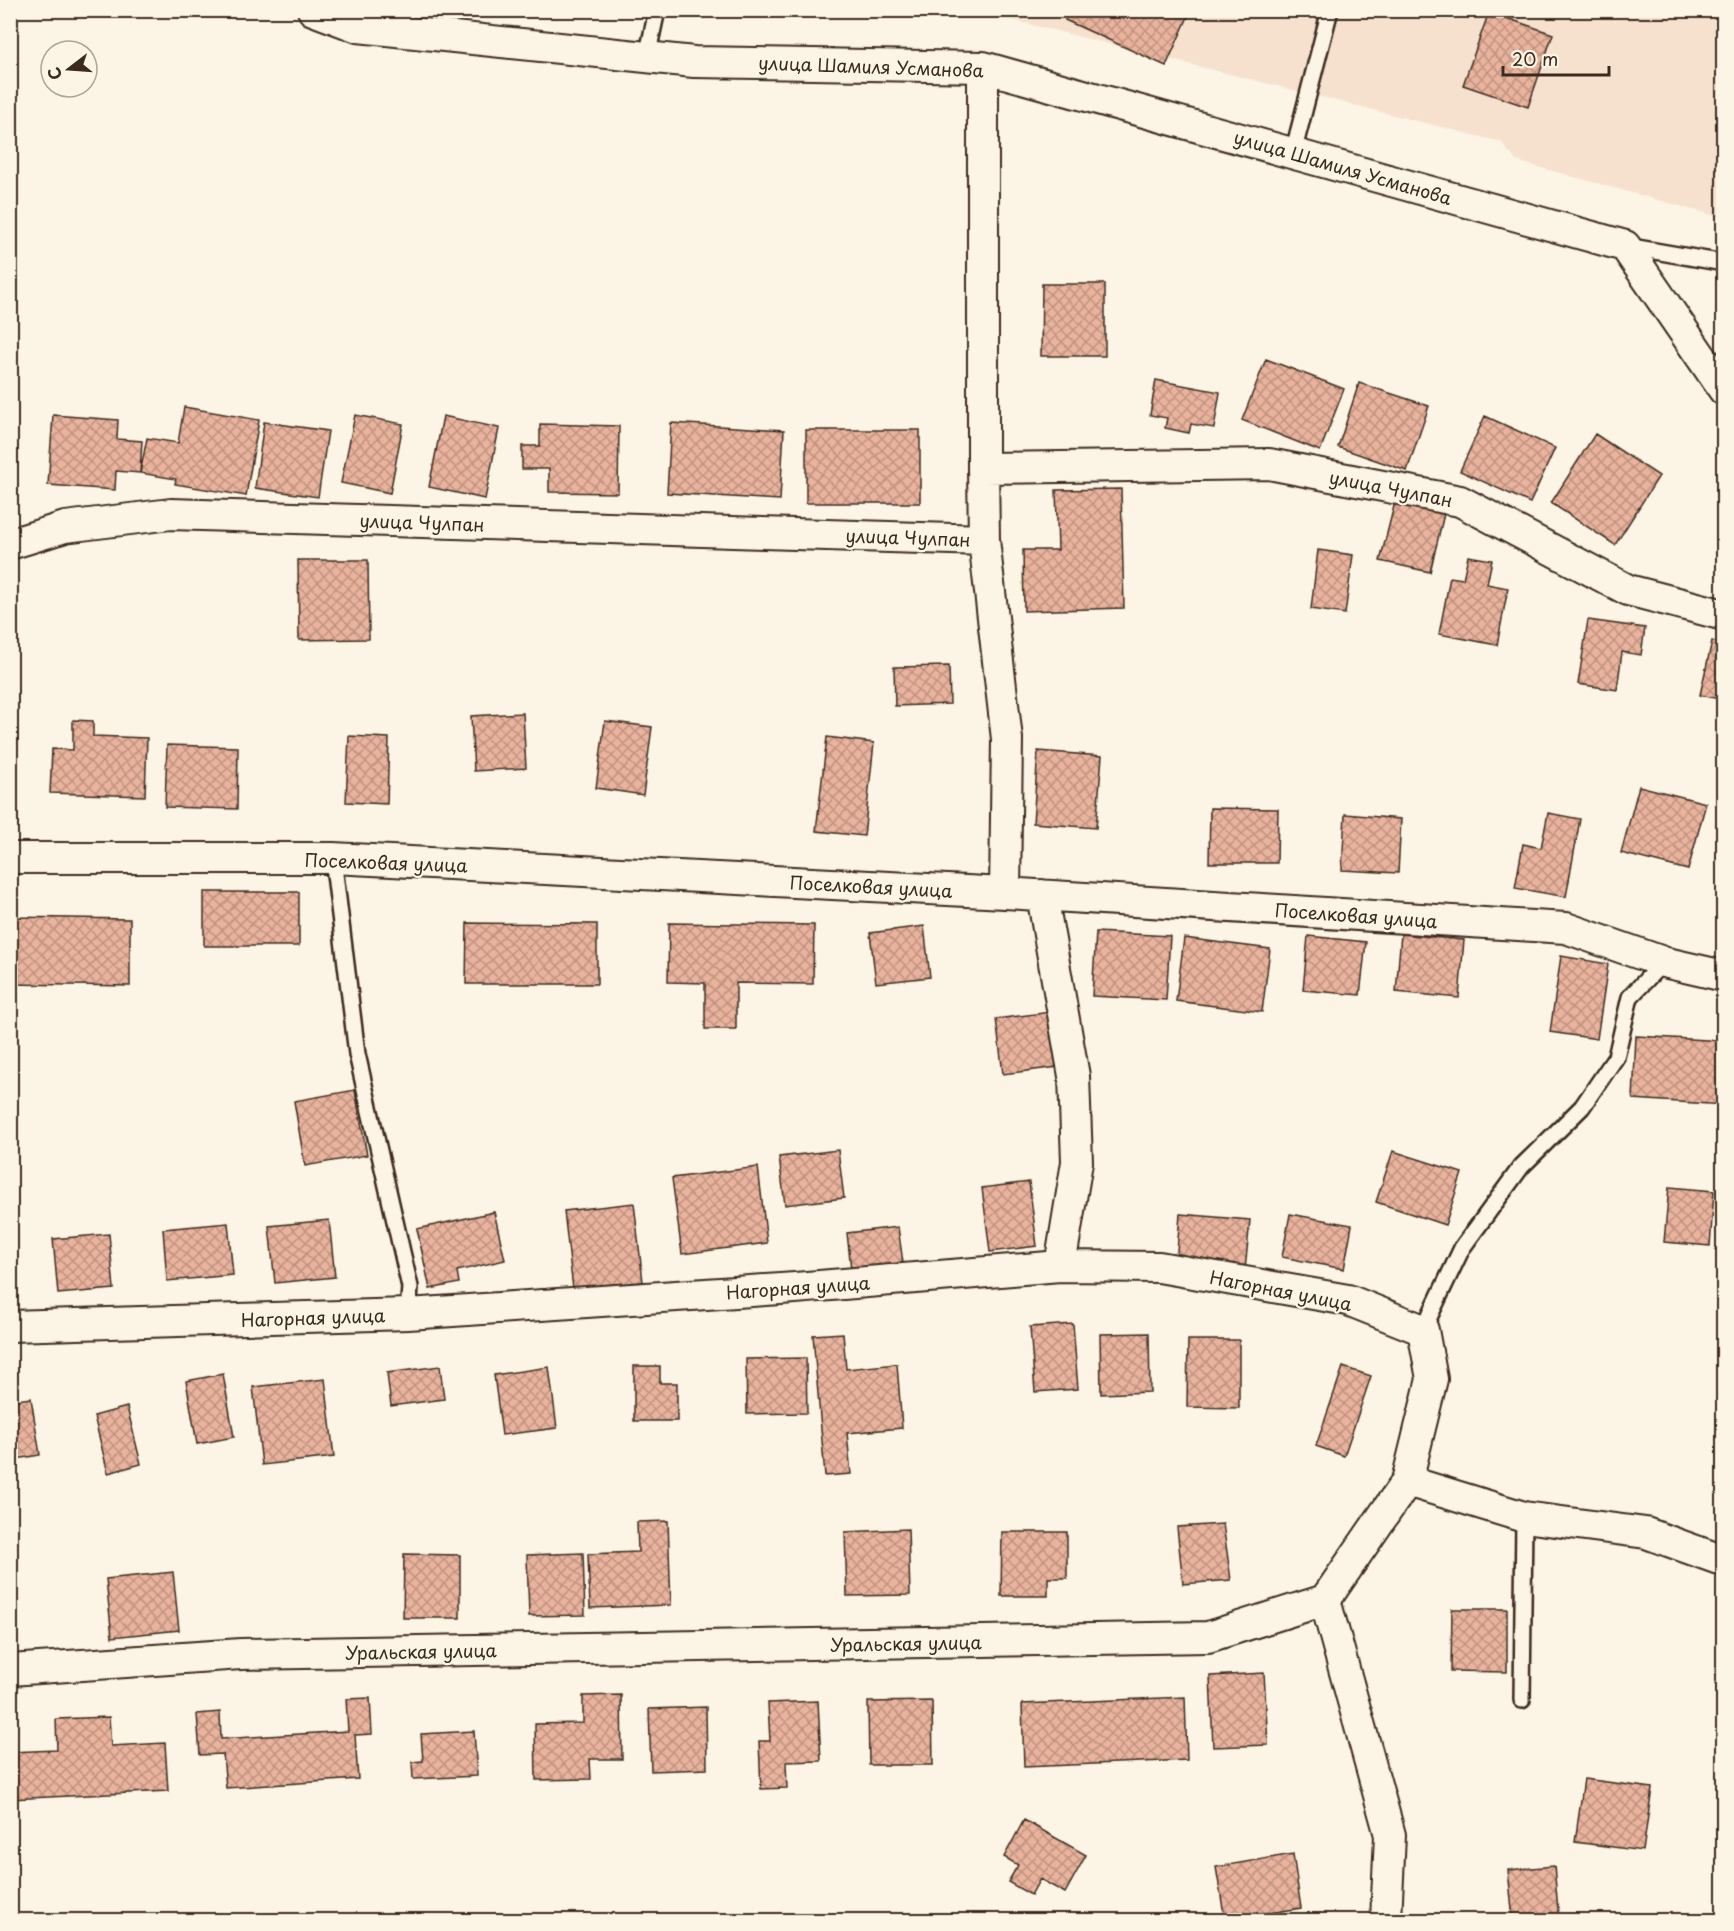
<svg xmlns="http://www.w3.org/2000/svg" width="1734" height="1931" viewBox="0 0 1734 1931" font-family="'Playpen Sans',sans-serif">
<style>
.built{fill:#f6e1cf}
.building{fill:url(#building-cross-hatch);stroke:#3b2a1e;stroke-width:1.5}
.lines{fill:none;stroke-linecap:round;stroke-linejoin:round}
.lane-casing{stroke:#3b2a1e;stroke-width:20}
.street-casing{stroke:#3b2a1e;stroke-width:34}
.lane{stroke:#fcf5e5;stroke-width:15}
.street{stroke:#fcf5e5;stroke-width:30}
.labels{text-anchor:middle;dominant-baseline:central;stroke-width:4.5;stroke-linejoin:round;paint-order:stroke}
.street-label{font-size:18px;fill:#3b2a1e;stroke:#fcf5e5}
</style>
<defs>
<pattern id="building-cross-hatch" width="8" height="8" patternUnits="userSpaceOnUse" patternTransform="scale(1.5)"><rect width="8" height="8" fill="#e9b39d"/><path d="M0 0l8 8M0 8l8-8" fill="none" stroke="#be927f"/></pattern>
</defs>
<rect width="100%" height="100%" fill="#fcf5e5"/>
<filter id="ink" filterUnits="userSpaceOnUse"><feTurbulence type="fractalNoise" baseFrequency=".0167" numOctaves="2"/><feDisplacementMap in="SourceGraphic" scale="12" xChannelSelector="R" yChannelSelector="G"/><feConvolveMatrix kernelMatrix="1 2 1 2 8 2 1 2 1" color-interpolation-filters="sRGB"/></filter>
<g filter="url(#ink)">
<!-- built -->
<path class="built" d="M976 11H1723V218L1516 161 1501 142Z"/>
<!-- building -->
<path class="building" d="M1069 10H1191L1166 66 1065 20Z
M1489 12 1553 34 1528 107 1463 85Z
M1042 284H1105V356H1041Z
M1266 359 1344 389 1320 451 1242 420Z
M1156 380 1220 392 1214 428 1191 424 1189 433 1165 428 1167 418 1150 415Z
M1359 383 1429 406 1407 471 1338 447Z
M184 407 259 420 246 496 175 484 176 479 140 473 147 438 178 443Z
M53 415 118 420 117 439 142 441 140 473 116 471 115 490 48 485Z
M355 415 403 424 390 493 341 483Z
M443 416 499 428 485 499 429 487Z
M1485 416 1555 448 1530 503 1460 471Z
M264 422 328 431 318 497 255 488Z
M671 423 784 430 780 500 667 493Z
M540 424 619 426 618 493 549 492V469H522V446H540Z
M806 430H920V503H806Z
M1595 434 1659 476 1615 545 1551 503Z
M1121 489 1124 608 1024 611 1023 550H1058L1056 490Z
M1395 502 1444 514 1430 572 1380 561Z
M1318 550 1353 555 1345 614 1311 609Z
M1468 556 1492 560 1487 584 1508 588 1497 645 1439 634 1450 577 1463 579Z
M298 560H368L369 639 299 640Z
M1588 620 1645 628 1641 655 1622 652 1617 690 1578 684Z
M1712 641 1724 644V700L1700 695Z
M949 666 950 704 895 706 894 667Z
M523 713 526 768 474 771 471 716Z
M73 720 93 721V736L147 738 145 796 50 793 52 749 73 750Z
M605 721 652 727 643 795 596 788Z
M349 736 389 738 387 804 346 802Z
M827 737 874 743 864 836 816 831Z
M167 745 238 747 237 809 165 807Z
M1038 751 1102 756 1096 828 1033 823Z
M1639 786 1706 803 1688 870 1621 853Z
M1210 808 1278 809 1277 863H1209Z
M1548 813 1580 819 1566 897 1515 888 1523 844 1541 848Z
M1345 814 1401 819 1398 873 1342 870Z
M204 892H299V946H204Z
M10 917 130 919V986L10 984Z
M467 923 597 924V984H466Z
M669 923 814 925 813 984 736 983V1029H705V983L668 982Z
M924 926 930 977 876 983 870 933Z
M1096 932 1170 936 1166 1000 1092 996Z
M1401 934 1464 940 1459 998 1396 992Z
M1308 936 1366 942 1360 995 1303 990Z
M1184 938 1270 949 1262 1012 1176 1001Z
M1561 956 1608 964 1597 1039 1550 1032Z
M1051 1012 1058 1067 1003 1074 996 1019Z
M1636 1036 1724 1041V1105L1633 1099Z
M355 1090 367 1155 305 1166 294 1101Z
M838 1150 844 1198 785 1205 779 1157Z
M1393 1151 1462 1173 1445 1225 1376 1202Z
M758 1167 767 1243 682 1254 672 1178Z
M1029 1182 1037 1246 990 1252 982 1188Z
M1669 1187 1714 1191 1710 1246 1664 1242Z
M634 1203 643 1282 573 1289 564 1211Z
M494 1212 505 1260 457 1271 459 1283 430 1289 417 1229Z
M1180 1214 1250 1220 1245 1270 1176 1264Z
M1290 1214 1352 1225 1344 1269 1282 1257Z
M329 1220 335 1277 275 1283 269 1226Z
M228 1223 233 1275 167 1281 163 1229Z
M898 1227 903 1263 851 1269 847 1233Z
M109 1234 114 1289 58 1294 53 1239Z
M1073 1324 1078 1389 1035 1392 1030 1327Z
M843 1333 846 1369 897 1364 902 1428 847 1433 851 1474 825 1476 813 1335Z
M1149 1333 1150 1392 1101 1394 1100 1334Z
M1188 1340H1239V1408L1187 1407Z
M806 1358 807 1413 747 1414 746 1359Z
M440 1366 444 1399 391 1406 387 1373Z
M634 1366H660V1383H677V1421H634Z
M549 1367 557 1428 502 1435 494 1375Z
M1343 1367 1371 1376 1344 1456 1316 1446Z
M223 1374 234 1437 197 1444 186 1381Z
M325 1379 334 1457 262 1465 253 1387Z
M31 1398 40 1455 10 1460V1401Z
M127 1407 141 1464 108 1473 94 1416Z
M668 1521 671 1605 590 1608 588 1554 638 1552 637 1522Z
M1223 1524 1231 1580 1183 1584 1177 1527Z
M908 1529 910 1595 847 1596 845 1532Z
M1002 1532H1067V1578H1048V1596H1001Z
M583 1553 585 1615 529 1616 527 1555Z
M404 1554 460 1555V1618H403Z
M173 1572 179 1630 112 1637 106 1579Z
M1452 1609H1507V1672L1451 1671Z
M1264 1673 1268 1745 1213 1747 1210 1676Z
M621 1695 622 1759H590L591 1779 536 1780 535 1724 583 1723V1696Z
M1185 1697 1187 1760 1024 1767 1022 1704Z
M370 1698 372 1734 355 1735 358 1779 226 1788 223 1754 200 1755 197 1714 220 1712 221 1739 348 1731 346 1699Z
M818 1701 821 1761 786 1762 787 1788 761 1789 759 1741H770L768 1703Z
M932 1701 933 1765H869L868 1702Z
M706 1707 707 1769 651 1771 649 1709Z
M109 1717 111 1746 165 1743 168 1791 10 1799V1752L57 1750 56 1719Z
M474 1731 477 1776 413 1779 412 1762 423 1761 421 1734Z
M1584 1779 1652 1788 1643 1851 1575 1842Z
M1024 1820 1086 1855 1065 1893 1040 1879 1031 1895 1008 1882 1018 1865 1004 1857Z
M1293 1854 1301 1908 1225 1920 1216 1867Z
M1554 1866 1559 1920H1513L1508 1870Z"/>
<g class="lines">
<defs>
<path id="lane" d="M647 57 657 10
M1293 153 1330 10
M1626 246 1724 263
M333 858 357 1054 410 1287 408 1314
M1423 1330 1462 1248 1521 1167 1582 1107 1616 1057 1630 997 1663 962
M1522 1700 1524 1517"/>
<path id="street" d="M313 10 358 27 694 62 983 67 1625 246 1724 390
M983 468V67
M984 540 1007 739 1005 893
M10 544 65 527 171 514 984 540 983 468 1269 464 1460 501 1628 590 1724 615
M10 858H333L1005 893 1566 928 1663 962 1724 976
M1042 895 1074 1076 1077 1162 1060 1266
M10 1326 408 1314 795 1288 1060 1266 1159 1267 1348 1300 1423 1330 1432 1379 1407 1481
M1325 1600 1390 1835 1386 1920
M10 1670 241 1654 1208 1637 1325 1600 1407 1481 1524 1517 1646 1533 1724 1561"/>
</defs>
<!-- lane casing -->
<use href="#lane" class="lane-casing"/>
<!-- street casing -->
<use href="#street" class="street-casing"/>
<!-- lane -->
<use href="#lane" class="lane"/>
<!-- street -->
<use href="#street" class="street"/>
</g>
</g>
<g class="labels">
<!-- street labels -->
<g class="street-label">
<text transform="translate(871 66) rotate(2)">улица Шамиля Усманова</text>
<text transform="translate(1343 167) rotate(16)">улица Шамиля Усманова</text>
<text transform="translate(1391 488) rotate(11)">улица Чулпан</text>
<text transform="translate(422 522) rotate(2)">улица Чулпан</text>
<text transform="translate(908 537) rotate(2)">улица Чулпан</text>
<text transform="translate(386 862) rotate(2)">Поселковая улица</text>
<text transform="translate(871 886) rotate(3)">Поселковая улица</text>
<text transform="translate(1356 915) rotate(4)">Поселковая улица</text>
<text transform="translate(798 1287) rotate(-4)">Нагорная улица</text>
<text transform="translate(1281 1290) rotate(11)">Нагорная улица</text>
<text transform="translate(313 1317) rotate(-2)">Нагорная улица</text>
<text transform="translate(906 1643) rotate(-1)">Уральская улица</text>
<text transform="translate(421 1651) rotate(-1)">Уральская улица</text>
</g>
</g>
<!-- margin -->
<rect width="1734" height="1931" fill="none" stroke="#fcf5e5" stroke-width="36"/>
<rect x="18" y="18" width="1698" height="1895" fill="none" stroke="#3b2a1e" stroke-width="2" filter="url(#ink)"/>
<!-- north arrow -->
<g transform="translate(69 69) rotate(253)"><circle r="28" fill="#fcf5e5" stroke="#afa495" stroke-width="1.5"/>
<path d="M0-4.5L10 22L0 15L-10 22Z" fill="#3b2a1e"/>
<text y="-9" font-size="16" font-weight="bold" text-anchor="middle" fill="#3b2a1e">С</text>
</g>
<!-- scale -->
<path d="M1503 66v9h106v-9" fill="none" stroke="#3b2a1e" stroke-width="3"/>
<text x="1512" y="66" font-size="18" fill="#3b2a1e" stroke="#fcf5e5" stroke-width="4.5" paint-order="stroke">20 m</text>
</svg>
